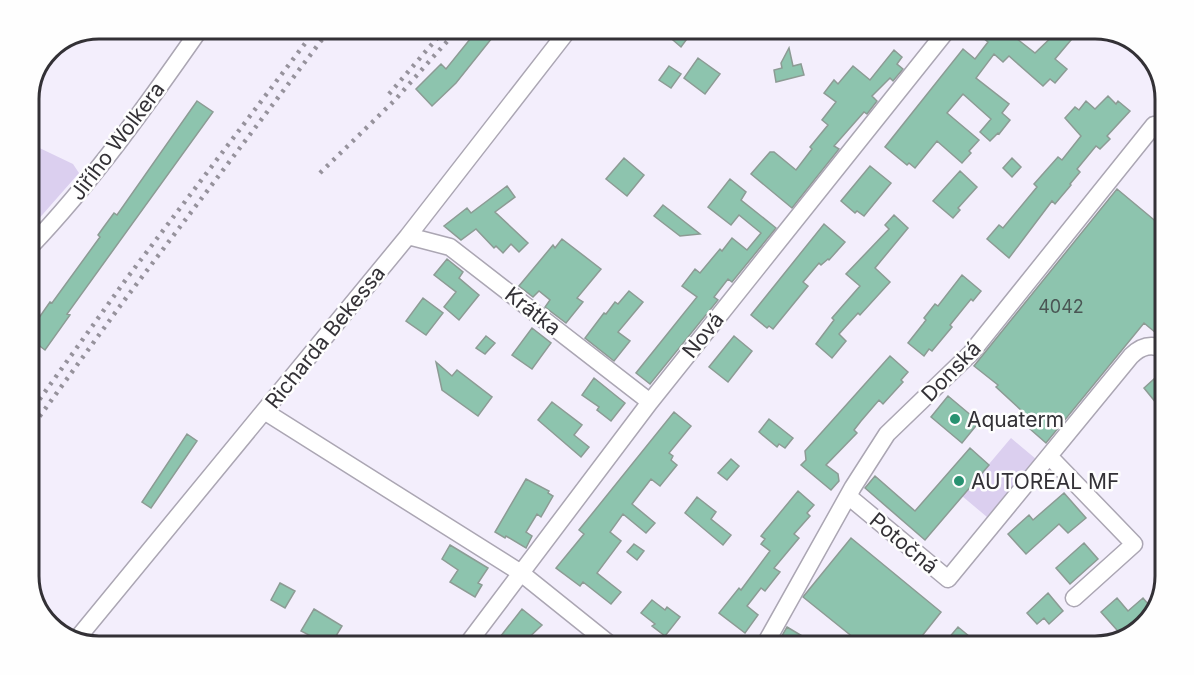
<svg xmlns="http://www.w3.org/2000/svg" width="1194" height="675" viewBox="0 0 1194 675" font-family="Inter,sans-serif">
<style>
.green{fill:#dbcfef}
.building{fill:#8dc4ae;stroke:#8c9b94;stroke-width:1.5}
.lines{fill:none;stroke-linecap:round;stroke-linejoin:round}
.minor-casing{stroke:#aba6b3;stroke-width:19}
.minor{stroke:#fff;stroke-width:16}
.rail{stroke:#96929c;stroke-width:4.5;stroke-dasharray:3 6;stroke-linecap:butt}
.poi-dot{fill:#289271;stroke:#fefefe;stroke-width:2}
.labels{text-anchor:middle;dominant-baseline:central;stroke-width:5;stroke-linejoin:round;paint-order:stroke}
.number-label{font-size:18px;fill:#4a5654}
.street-label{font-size:21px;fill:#333136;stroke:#fefefe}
.poi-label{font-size:21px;fill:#333136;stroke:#fefefe;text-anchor:start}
.rim{fill:none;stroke:#333136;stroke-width:3}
</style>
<rect width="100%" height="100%" fill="#f3eefc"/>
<!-- green -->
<path class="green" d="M29 143 73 164 79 173 29 230Z
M1011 438 1036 459 987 517 962 496Z"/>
<!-- building -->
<path class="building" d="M479 28H500L456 83 432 106 416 89 441 64 446 69Z
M659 28H695L681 47Z
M971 28H1017L1012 35 1035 53 1060 29 1071 40 1055 59 1067 69 1055 83 1050 79 1043 86 1009 56 1003 62 994 54 976 78 1009 104 1002 113 1010 120 999 134 998 133 990 141 980 132 991 119 963 94 947 113 979 140 969 151 971 153 962 163 937 141 915 168 909 163 907 165 885 147 963 49 975 59 988 42Z
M789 48 793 66 801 64 804 75 776 82 774 70 782 68 781 63Z
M894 50 902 57 897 64 903 69 893 81 890 78 872 96 877 101 867 114 864 112 834 146 839 149 792 208 751 174 770 152H774L796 170 812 149 810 147 828 125 822 120 836 102 824 93 834 80 838 84 853 66 870 80Z
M698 58 720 74 705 94 684 78Z
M669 66 681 74 671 88 659 80Z
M1108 96 1116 104 1118 101 1130 111 1107 136 1110 139 1100 149 1096 146 1077 169 1080 172 1070 184 1071 185 1055 204 1052 201 1009 258 987 239 999 225 1003 228 1037 187 1034 184 1058 157 1062 160 1081 136 1065 118 1075 107 1079 110 1086 101 1095 109Z
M197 101 213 112 67 314 70 315 45 350 37 344 29 355V332L50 302 52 303 100 237 98 235 103 228 114 213 117 215Z
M624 158 644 175 627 196 606 179Z
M1012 158 1021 167 1012 177 1003 168Z
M870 166 891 183 864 216 857 211 855 213 841 201Z
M960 171 977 187 958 208 960 210 953 218 933 201Z
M730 179 746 192 741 200 776 228 732 282 728 279 714 297 718 300 650 384 636 373 697 297 682 286 695 269 700 273 720 249 722 251 732 238 747 250 761 233 739 215 731 225 708 207Z
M507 186 515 197 495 212 528 243 519 252 511 244 503 253 496 246 494 248 476 229 461 240 444 226 467 208 471 213Z
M1117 189 1165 229V321L1156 333 1144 323 1046 443 1030 429 1035 423 996 387 998 385 974 366Z
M663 205 700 234 680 236 654 216Z
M894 215 908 228 875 268 890 282 860 315 858 313 839 334 846 341 832 358 816 344 834 320 832 318 860 286 846 274 889 229 885 225Z
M824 224 845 242 829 260 828 259 821 265 819 263 803 282 808 286 773 329 769 326 767 328 751 315Z
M562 239 601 269 577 298 583 302 566 323 545 307 550 300 539 291 533 297 519 286 553 245 555 248Z
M447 259 463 272 459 278 479 295 459 320 444 307 456 292 434 275Z
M962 275 981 291 973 301 971 299 950 325 952 327 932 351 929 349 924 356 908 343 923 324 926 320 924 318 935 304 938 306Z
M629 291 643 302 618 332 630 341 614 361 585 338 604 313 606 314 615 302 618 304Z
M423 298 443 313 426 335 406 321Z
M532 328 551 343 532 369 512 355Z
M486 336 495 343 485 354 476 348Z
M734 336 752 351 728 382 709 367Z
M890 356 908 372 901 380 903 382 883 404 879 400 861 421 854 430 857 433 826 465 838 474 839 481 831 490 801 465 806 460 805 451Z
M436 362 452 376 457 370 492 397 478 416 442 390Z
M1165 369V414L1144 388Z
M594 378 625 403 611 421 597 410 599 407 582 395Z
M948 396 979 422 962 443 931 417Z
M552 402 582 425 574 435 589 447 581 457 538 420Z
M674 412 691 426 669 453 673 456 671 460 677 465 660 486 651 479 632 504 655 523 646 533 623 514 610 532 621 541 597 573 621 592 611 604 583 582 580 586 556 568 584 534 579 530Z
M769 419 793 438 785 448 779 444 777 447 759 432Z
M187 434 197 441 151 508 142 502Z
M970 448 989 465 925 540 865 488 875 476 915 511Z
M731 459 739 466 727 480 718 473Z
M526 479 549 491 548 493 553 496 541 517 537 514 526 532 532 536 526 548 506 536 505 538 495 532Z
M798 491 814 505 807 513 810 516 794 534 799 538 774 568 780 572 765 591 761 588 747 606 758 615 745 633 719 613 739 588 741 590 770 551 761 544 765 539 761 536Z
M1064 493 1086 518 1068 533 1059 524 1026 554 1008 534 1029 515 1033 520Z
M697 497 716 512 711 519 731 535 723 545 685 513Z
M851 538 941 612 914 646H864L803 597Z
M1084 543 1098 559 1070 584 1056 568Z
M634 544 644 551 637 560 627 552Z
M450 545 488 568 478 583 482 585 475 597 450 582 458 570 442 559Z
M280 583 295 591 285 608 271 600Z
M1048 593 1063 611 1049 624 1044 618 1037 624 1027 613Z
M1117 598 1128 611 1143 598 1154 611 1124 638 1101 612Z
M652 600 665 610 667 607 680 617 665 636 652 626 655 624 641 613Z
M314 609 342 626 330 646 301 631Z
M522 609 542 625 520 646H493Z
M787 627 819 646H776Z
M958 627 981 646H942Z"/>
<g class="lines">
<defs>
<path id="minor" d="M408 236 450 247 650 402
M29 248C93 181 147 105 200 29
M264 411 521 573 612 646
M1049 456 1134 544 1074 598
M848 496 948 579 1131 356C1141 346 1152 343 1165 350
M76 640 408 236 569 29
M466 646 650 402 948 29
M764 646 853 487 887 434 971 353 1154 125 1165 137"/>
</defs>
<!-- minor casing -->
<use href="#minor" class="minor-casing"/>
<!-- minor -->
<use href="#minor" class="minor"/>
<!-- rail -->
<path class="rail" d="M389 94 445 29
M320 173 395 100 458 29
M29 414 127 278 316 29
M29 431 123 302 330 29"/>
</g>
<!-- markers -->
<g class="poi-dot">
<circle cx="955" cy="419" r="6"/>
<circle cx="959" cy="481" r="6"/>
</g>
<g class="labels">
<!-- number labels -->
<g class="number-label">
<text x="1061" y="306">4042</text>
</g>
<!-- street labels -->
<g class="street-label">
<text transform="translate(117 141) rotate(-53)">Jiřího Wolkera</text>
<text transform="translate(533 311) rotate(38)">Krátka</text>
<text transform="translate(703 335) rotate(-51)">Nová</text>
<text transform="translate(325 337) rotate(-51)">Richarda Bekessa</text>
<text transform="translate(951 371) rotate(-46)">Donská</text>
<text transform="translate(904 543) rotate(40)">Potočná</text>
</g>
<!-- poi labels -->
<g class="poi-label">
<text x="967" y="419">Aquaterm</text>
<text x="971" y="481">AUTOREAL MF</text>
</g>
</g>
<!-- crop -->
<path d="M0 0H1194V675H0ZM99 39H1095A60 60 0 0 1 1155 99V576A60 60 0 0 1 1095 636H99A60 60 0 0 1 39 576V99A60 60 0 0 1 99 39Z" fill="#fefefe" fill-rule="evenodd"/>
<path class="rim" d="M99 39H1095A60 60 0 0 1 1155 99V576A60 60 0 0 1 1095 636H99A60 60 0 0 1 39 576V99A60 60 0 0 1 99 39Z"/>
</svg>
